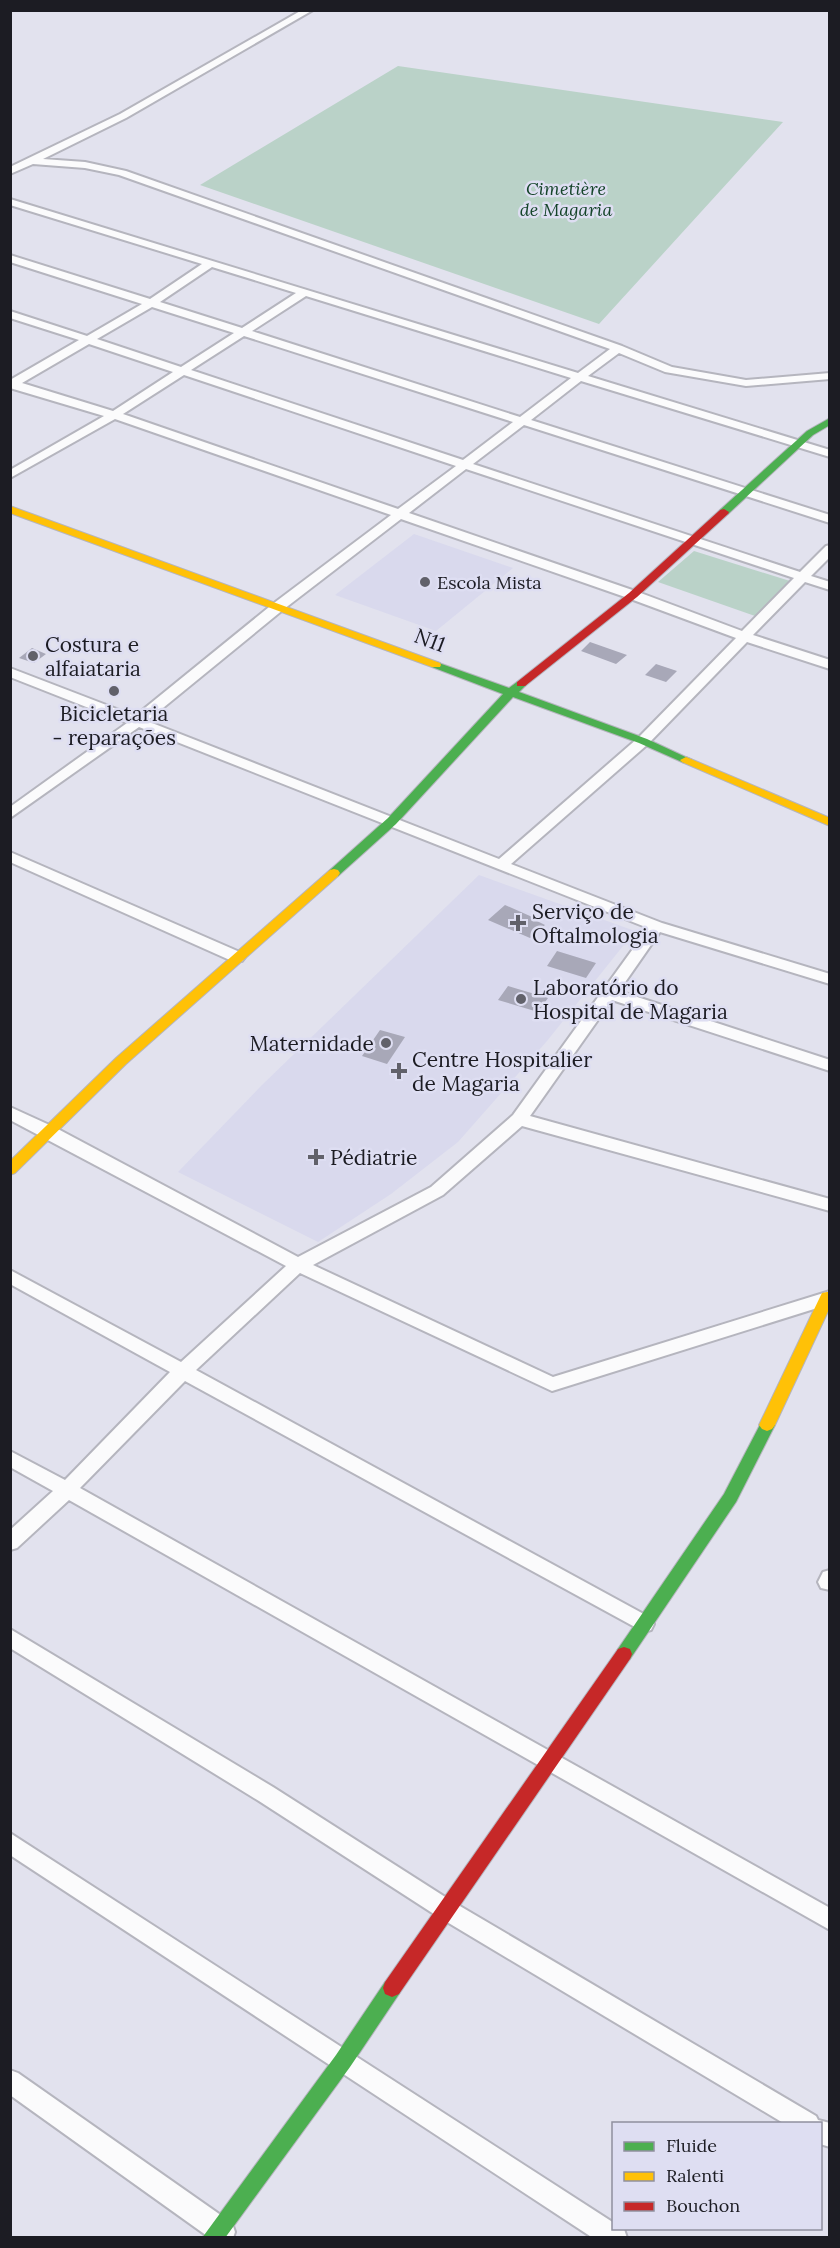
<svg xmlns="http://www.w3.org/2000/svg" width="840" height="2248" viewBox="0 0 840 2248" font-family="Lora,serif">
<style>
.built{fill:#d9d9ed}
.green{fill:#bad2c8}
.building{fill:#a8a8b8}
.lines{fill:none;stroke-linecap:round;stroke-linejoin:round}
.street-casing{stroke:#b5b5be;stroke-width:4}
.fast-casing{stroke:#b5b5be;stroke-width:2}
.slow-casing{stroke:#b5b5be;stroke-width:2}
.jam-casing{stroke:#b5b5be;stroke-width:2}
.street{fill:#fbfbfc;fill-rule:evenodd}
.fast{fill:#4caf50;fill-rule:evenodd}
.slow{fill:#ffc107;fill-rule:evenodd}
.jam{fill:#c62828;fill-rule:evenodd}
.poi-dot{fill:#61616a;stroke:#dedef2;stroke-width:2}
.labels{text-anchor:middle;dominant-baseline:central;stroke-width:5;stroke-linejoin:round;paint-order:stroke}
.far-park-label{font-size:18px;font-style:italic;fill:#144429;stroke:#dedef2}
.far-poi-label{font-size:18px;fill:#1c1c23;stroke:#dedef2;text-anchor:start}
.street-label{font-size:21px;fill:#1c1c23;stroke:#dedef2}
.poi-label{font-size:21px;fill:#1c1c23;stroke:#dedef2;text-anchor:start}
</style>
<rect width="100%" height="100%" fill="#e2e2ee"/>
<!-- built -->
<path class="built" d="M414 534 513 568 436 631 335 595Z
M479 875 635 931 547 1041 458 1142 391 1194 318 1242 178 1172 261 1086Z"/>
<!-- green -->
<path class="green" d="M398 66 783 122 599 324 200 185Z
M694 551 790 581 755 616 658 582Z"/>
<!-- building -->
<path class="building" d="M590 642 627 655 616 664 581 651Z
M32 648 46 654 34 663 19 658Z
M656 664 677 671 666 682 645 675Z
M505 905 539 920 537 921 545 925 530 938 488 920Z
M557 951 596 963 586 978 547 966Z
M508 986 548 998 538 1012 498 1000Z
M380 1030 405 1037 387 1064 362 1056Z"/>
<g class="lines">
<defs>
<path id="street" d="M302 10H313L126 118 43 159 85 162 126 171 622 346 672 367 746 380 830 373V379L746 386 665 372 619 353 588 376 830 450V457L581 381 531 420 830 515V523L524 425 473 464 800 572 826 546 830 545V557L811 576 830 582V590L805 582 753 635 830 660V669L747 642 648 744 511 864 662 923 830 974V984L660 932 619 991 830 1060V1071L612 1000 530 1116 830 1199V1211L522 1126 443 1195 313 1265 553 1377 830 1291V1304L552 1391 300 1273 196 1370 651 1618 654 1624 651 1630 644 1632 185 1381 80 1488 830 1908V1930L69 1500 17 1548 10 1550V1530L53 1491 10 1467V1451L65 1480 170 1372 10 1284V1270L181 1362 286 1266 10 1120V1107L56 1128 298 1257 431 1187 513 1115 648 928 139 727 10 818V807L127 723 10 677V668L135 716 274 603 391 515 115 419 10 478V470L104 416 10 388V380L79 340 10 318V311L87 336 142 304 10 262V255L150 299 202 264 10 205V199L578 373 610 349 119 175 85 168 33 164 10 174V167L120 114ZM212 267 296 293 242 328 160 302ZM306 296 571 378 520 417 252 331ZM152 307 234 333 181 367 97 339ZM244 336 513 422 463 460 191 370ZM89 344 173 372 113 411 22 383ZM184 375 456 466 398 509 123 414ZM466 469 794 578 742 631 638 592 409 513ZM401 519 628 598 736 638 638 738 499 859 147 721 284 609Z
M10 852 242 953 245 957 242 961H232L10 862Z
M830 1570V1590L821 1588 818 1582 823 1572Z
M10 1629 273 1787 453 1902 816 2116 818 2120 830 2123V2147L820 2144V2124H785L437 1916 259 1801 10 1648Z
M10 1833 614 2223V2228L624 2229 627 2238H593L10 1855Z
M10 2070 18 2073 232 2223 235 2232 233 2238H210L10 2095Z"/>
<path id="fast" d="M830 418V425L813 435 728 514H720V510L807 431Z
M436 662 509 688 517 682H525L527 684 519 692 647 739 692 760 686 763 682 762 639 743 513 697 396 824 338 876H330L328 873 330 870 388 818 503 694 432 667V663Z
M767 1419 772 1421 775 1425 736 1502 630 1659 624 1661 618 1659 616 1654 618 1649 724 1494 762 1421Z
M392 1979 399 1982 401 1988 399 1994 350 2067 225 2238H202L336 2055 385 1982Z"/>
<path id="slow" d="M10 506 440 663 441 665 440 667H432L10 513Z
M686 757 830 818V826L682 762 680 760Z
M334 869 338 870 340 873 338 876 126 1064 15 1173 10 1175V1161L116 1058 330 870Z
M827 1292H830V1307L775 1425 772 1429 767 1431 762 1429 759 1425 820 1297 822 1293Z"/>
<path id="jam" d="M724 509 729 512 728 514 637 597 525 686H517V682L629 593 720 510Z
M624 1647 630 1649 632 1654 630 1659 399 1994 392 1997 385 1994 383 1988 385 1982 618 1649Z"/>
</defs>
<!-- street casing -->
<use href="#street" class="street-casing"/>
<!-- fast casing -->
<use href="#fast" class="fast-casing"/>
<!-- slow casing -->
<use href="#slow" class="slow-casing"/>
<!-- jam casing -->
<use href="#jam" class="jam-casing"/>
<!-- street -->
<use href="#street" class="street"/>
<!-- fast -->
<use href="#fast" class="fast"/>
<!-- slow -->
<use href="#slow" class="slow"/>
<!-- jam -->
<use href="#jam" class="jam"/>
</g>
<!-- markers -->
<g class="poi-dot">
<circle cx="425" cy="582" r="6"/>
<circle cx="33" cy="656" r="6"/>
<circle cx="114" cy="691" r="6"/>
<path d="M515 914h6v6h6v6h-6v6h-6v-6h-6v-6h6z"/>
<circle cx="521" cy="999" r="6"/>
<circle cx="386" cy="1043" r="6"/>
<path d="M396 1062h6v6h6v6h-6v6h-6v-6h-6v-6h6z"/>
<path d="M313 1148h6v6h6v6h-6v6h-6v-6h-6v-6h6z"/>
</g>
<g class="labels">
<!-- far-park labels -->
<g class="far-park-label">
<text x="566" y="188">Cimetière<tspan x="566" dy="21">de Magaria</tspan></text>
</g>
<!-- far-poi labels -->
<g class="far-poi-label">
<text x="437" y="582">Escola Mista</text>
</g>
<!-- street labels -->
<g class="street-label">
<text transform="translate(430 640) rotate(21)">N11</text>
</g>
<!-- poi labels -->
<g class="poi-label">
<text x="45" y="644">Costura e<tspan x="45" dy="24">alfaiataria</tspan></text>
<text x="114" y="713" text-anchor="middle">Bicicletaria<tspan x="114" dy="24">- reparações</tspan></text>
<text x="532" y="911">Serviço de<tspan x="532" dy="24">Oftalmologia</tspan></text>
<text x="533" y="987">Laboratório do<tspan x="533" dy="24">Hospital de Magaria</tspan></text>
<text x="374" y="1043" text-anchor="end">Maternidade</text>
<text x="412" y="1059">Centre Hospitalier<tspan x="412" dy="24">de Magaria</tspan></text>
<text x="330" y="1157">Pédiatrie</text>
</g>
</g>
<!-- border -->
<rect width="840" height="2248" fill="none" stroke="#1c1c23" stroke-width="24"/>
<!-- legend -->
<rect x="612" y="2122" width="210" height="108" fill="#dedef2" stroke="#90909f" stroke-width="1.5"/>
<rect x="624" y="2142" width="30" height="9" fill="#4caf50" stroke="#90909f" stroke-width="1.5"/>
<text x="666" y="2152" font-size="18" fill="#1c1c23">Fluide</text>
<rect x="624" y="2172" width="30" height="9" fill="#ffc107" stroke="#90909f" stroke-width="1.5"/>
<text x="666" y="2182" font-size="18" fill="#1c1c23">Ralenti</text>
<rect x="624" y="2202" width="30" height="9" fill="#c62828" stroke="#90909f" stroke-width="1.5"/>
<text x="666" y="2212" font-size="18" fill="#1c1c23">Bouchon</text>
</svg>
